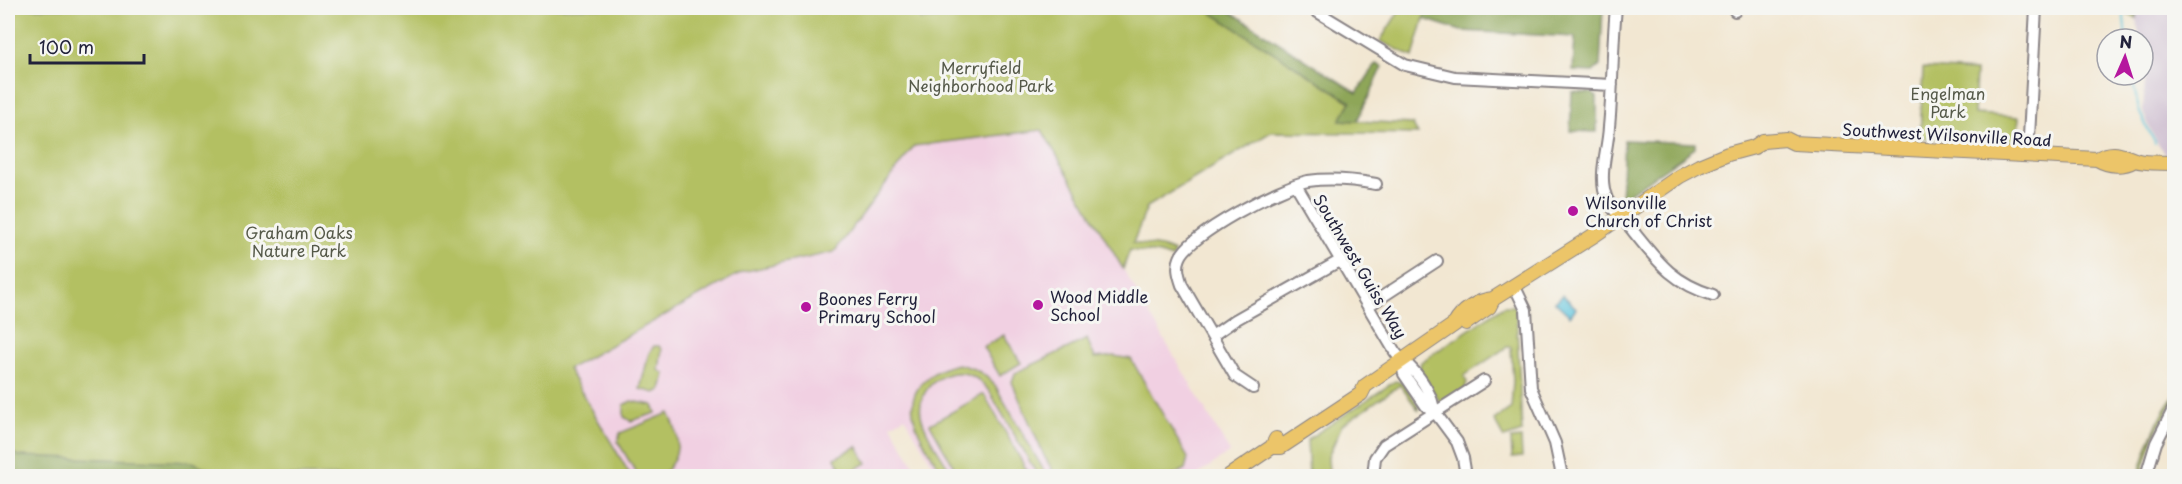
<svg xmlns="http://www.w3.org/2000/svg" width="2182" height="484" viewBox="0 0 2182 484" font-family="'Playpen Sans',sans-serif">
<style>
.built{fill:#f1d0e2}
.industrial{fill:#cebed0}
.green{fill:#b3c062;stroke:#6a714e;stroke-width:1.5}
.forest{fill:#8ea658;stroke:#58644a;stroke-width:1.5}
.water{fill:#60c5dd;stroke:#41748c;stroke-width:1.5}
.lines{fill:none;stroke-linecap:round;stroke-linejoin:round}
.stream{stroke:#60c5dd;stroke-width:2}
.minor-casing{stroke:#8a8486;stroke-width:14}
.major-casing{stroke:#8a8486;stroke-width:16}
.minor{stroke:#fff;stroke-width:10}
.major{stroke:#ecc569;stroke-width:14}
.poi-dot{fill:#b5179e;stroke:#f6f6f2;stroke-width:2}
.labels{text-anchor:middle;dominant-baseline:central;stroke-width:6;stroke-linejoin:round;paint-order:stroke}
.park-label{font-size:16px;fill:#555949;stroke:#f6f6f2}
.street-label{font-size:16px;fill:#22223b;stroke:#f6f6f2}
.poi-label{font-size:16px;fill:#22223b;stroke:#f6f6f2;text-anchor:start}
</style>
<rect width="100%" height="100%" fill="#f6f6f2"/>
<filter id="ink" filterUnits="userSpaceOnUse"><feTurbulence type="fractalNoise" baseFrequency=".0167" numOctaves="2"/><feDisplacementMap in="SourceGraphic" scale="12" xChannelSelector="R" yChannelSelector="G"/><feConvolveMatrix kernelMatrix="1 2 1 2 8 2 1 2 1" color-interpolation-filters="sRGB"/></filter>
<filter id="wash" filterUnits="userSpaceOnUse"><feTurbulence type="fractalNoise" baseFrequency=".008" numOctaves="4" result="noise"/><feDisplacementMap in="SourceGraphic" scale="24" xChannelSelector="R" yChannelSelector="G"/><feGaussianBlur stdDeviation="1.35" result="paint"/><feColorMatrix in="noise" values="0 0 0 0 0 0 0 0 0 0 0 0 0 0 0 0 0 1.4 0 .05"/><feComposite in="paint" operator="in"/></filter>
<g filter="url(#wash)">
<rect width="100%" height="100%" fill="#f2e7d2"/>
<!-- built -->
<path class="built" d="M1042 130 1230 452 1196 476H939L905 417 891 425 920 476H631L568 369 742 272 834 252 914 146Z"/>
<!-- industrial -->
<path class="industrial" d="M2137 8H2174V155L2166 154 2156 141 2143 112 2146 66 2143 39H2140L2136 18Z"/>
<!-- green -->
<path class="green" d="M8 8H921V20L1048 8H1209L1208 10 1351 102 1340 120 1412 124 1418 134 1271 132 1147 207 1133 243 1161 247 1174 252 1172 258 1160 254 1130 250 1123 269 1042 130 914 146 834 252 742 272 568 369 631 476H8Z
M1401 8H1427L1413 57 1380 41Z
M2115 8H2137L2136 18 2114 9Z
M1923 68 1976 71 1974 114 2019 117 2017 140 2011 143 1972 141V139L1964 140 1920 138Z
M1504 306H1516L1522 432 1504 438 1494 420 1511 408 1513 381 1511 347H1507L1464 376 1467 382 1465 389 1442 405 1419 370 1421 362Z
M1004 335 1021 363 1000 376 983 347Z
M1087 339 1095 358 1114 356 1131 359 1188 458 1185 469 1172 476H1056L1044 456 1012 382 1015 373Z
M654 346H659L662 350 659 370 665 374 661 390 655 393 640 389 649 353Z
M958 364C975 368 985 373 996 387L1047 476H1038L989 391C984 385 980 380 972 376 947 364 916 388 921 415 925 434 944 459 954 476H944C934 458 919 439 914 418 906 388 932 369 958 364Z
M1395 381 1404 383 1418 405 1419 411 1400 385 1342 425 1328 457 1329 473 1309 476 1307 440Z
M984 394 1030 476H959L930 424Z
M2174 396V400L2154 435 2141 476H2139C2146 446 2156 421 2174 396Z
M631 401 653 405 656 413 631 421 624 417V405Z
M669 413C681 436 682 457 661 476H638L618 442 620 433Z
M1521 438 1522 457 1512 458 1511 439Z
M857 446 867 463 845 475 835 458Z"/>
<!-- forest -->
<path class="forest" d="M1209 8H1225L1357 93 1376 64 1383 67 1357 121 1340 120 1351 102 1207 10Z
M1427 8H1603L1600 66 1593 72 1573 71 1575 37 1461 31 1424 19Z
M1572 92 1592 93 1597 97V132L1570 131Z
M1624 140 1695 143V148L1621 199Z
M8 450 19 456 193 462 222 476H8Z"/>
<!-- water -->
<path class="water" d="M1563 295 1576 308 1570 316 1555 302Z"/>
<g class="lines">
<!-- stream -->
<path class="stream" d="M2123 8 2126 39
M2131 75 2140 113 2155 143"/>
</g>
</g>
<g filter="url(#ink)">
<g class="lines">
<defs>
<path id="minor" d="M1311 8 1405 65 1455 77 1612 85
M1616 8C1612 47 1613 87 1609 127 1608 147 1600 170 1604 190 1608 208 1623 218 1633 231 1658 262 1673 283 1713 295
M1735 8V11
M2028 155 2036 8
M1296 185 1395 352C1400 359 1406 362 1412 369 1422 379 1433 397 1434 411
M1514 285 1526 310 1531 388 1555 443 1562 476
M1368 306 1437 261
M1212 336 1235 320 1341 260
M1401 361 1404 374 1426 406 1434 411 1457 442 1463 458 1466 476
M1253 388 1235 376 1182 285C1179 276 1176 267 1180 258 1189 234 1282 186 1308 181 1331 178 1354 180 1376 184
M1373 476 1375 458 1384 445 1484 381
M2146 476 2156 443 2174 408"/>
<path id="major" d="M2097 159C2113 150 2120 155 2135 160 2146 164 2162 162 2174 163
M1466 323 1489 307 1493 299
M1272 447H1281L1361 394 1365 386 1455 324C1462 311 1478 300 1493 299L1596 234 1680 176 1699 166 1728 154 1754 147 1763 141 1786 139 1794 143 2097 159C2109 166 2123 167 2135 160
M1229 476 1272 447 1276 439"/>
</defs>
<!-- minor casing -->
<use href="#minor" class="minor-casing"/>
<!-- major casing -->
<use href="#major" class="major-casing"/>
<!-- minor -->
<use href="#minor" class="minor"/>
<!-- major -->
<use href="#major" class="major"/>
</g>
</g>
<!-- markers -->
<g class="poi-dot">
<circle cx="1573" cy="211" r="6"/>
<circle cx="1038" cy="305" r="6"/>
<circle cx="806" cy="307" r="6"/>
</g>
<g class="labels">
<!-- park labels -->
<g class="park-label">
<text x="981" y="67">Merryfield<tspan x="981" dy="18">Neighborhood Park</tspan></text>
<text x="1948" y="93">Engelman<tspan x="1948" dy="18">Park</tspan></text>
<text x="299" y="232">Graham Oaks<tspan x="299" dy="18">Nature Park</tspan></text>
</g>
<!-- street labels -->
<g class="street-label">
<text transform="translate(1947 134) rotate(3)">Southwest Wilsonville Road</text>
<text transform="translate(1361 266) rotate(59)">Southwest Guiss Way</text>
</g>
<!-- poi labels -->
<g class="poi-label">
<text x="1585" y="202">Wilsonville<tspan x="1585" dy="18">Church of Christ</tspan></text>
<text x="1050" y="296">Wood Middle<tspan x="1050" dy="18">School</tspan></text>
<text x="818" y="298">Boones Ferry<tspan x="818" dy="18">Primary School</tspan></text>
</g>
</g>
<!-- margin -->
<rect width="2182" height="484" fill="none" stroke="#f6f6f2" stroke-width="30"/>
<!-- north arrow -->
<g transform="translate(2125 57) rotate(3)"><circle r="28" fill="#f6f6f2" stroke="#a1a1a9" stroke-width="1.5"/>
<path d="M0-4.5L10 22L0 15L-10 22Z" fill="#b5179e"/>
<text y="-9" font-size="16" font-weight="bold" text-anchor="middle" fill="#22223b">N</text>
</g>
<!-- scale -->
<path d="M30 54v9h114v-9" fill="none" stroke="#22223b" stroke-width="3"/>
<text x="39" y="54" font-size="18" fill="#22223b" stroke="#f6f6f2" stroke-width="4.5" paint-order="stroke">100 m</text>
</svg>
